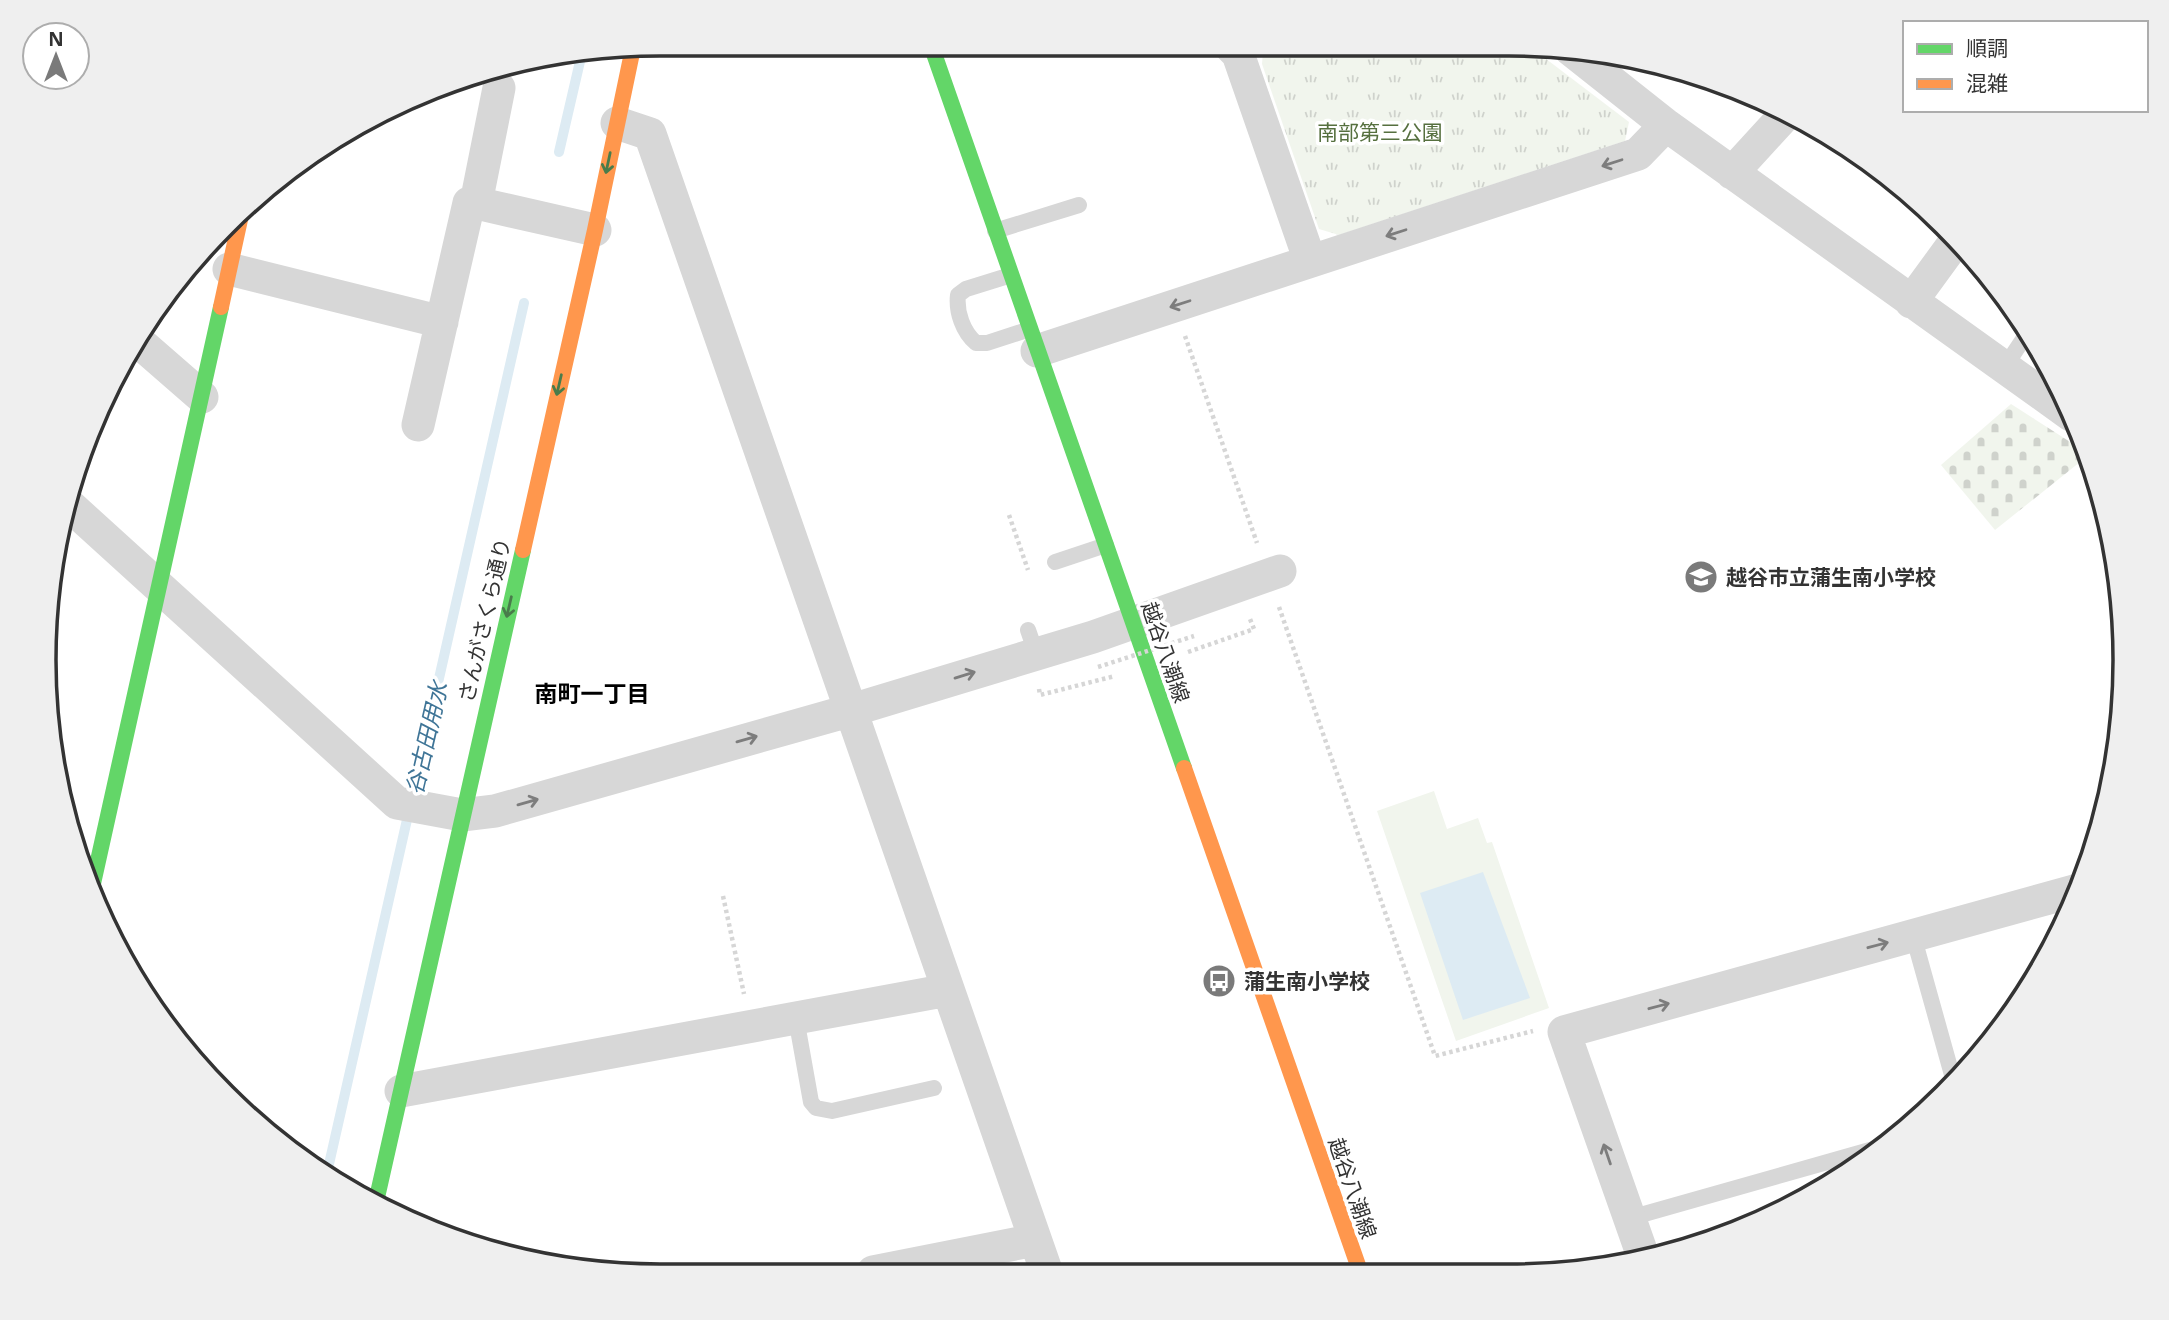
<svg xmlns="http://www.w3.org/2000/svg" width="2169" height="1320" viewBox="0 0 2169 1320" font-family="'Noto Sans','Noto Sans JP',sans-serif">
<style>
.grass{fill:url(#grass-tufts)}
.cemetery{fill:url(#cemetery-stones)}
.pitch{fill:#f1f5ed}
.water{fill:#ddebf3}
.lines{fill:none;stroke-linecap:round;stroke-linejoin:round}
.stream{stroke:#ddebf3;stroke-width:10}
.path{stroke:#d6d6d6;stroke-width:4.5;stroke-dasharray:3.5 3.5;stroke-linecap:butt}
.lane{stroke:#d7d7d7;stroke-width:16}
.street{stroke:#d7d7d7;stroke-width:33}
.fast{stroke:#63d668;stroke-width:16}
.slow{stroke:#ff974d;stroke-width:16}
.path-bridge{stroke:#d6d6d6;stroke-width:4.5;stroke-dasharray:3.5 3.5;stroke-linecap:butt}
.oneway{stroke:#497c4b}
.oneway2{stroke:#7d7d7d}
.labels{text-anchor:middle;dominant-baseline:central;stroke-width:7;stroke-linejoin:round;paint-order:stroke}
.park-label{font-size:21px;fill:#56703f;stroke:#fff}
.poi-label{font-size:21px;font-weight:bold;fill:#333;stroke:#fff;text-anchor:start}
.street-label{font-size:21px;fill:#333;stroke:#fff}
.neighbourhood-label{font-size:23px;font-weight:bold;fill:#000;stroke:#fff}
.water-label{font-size:23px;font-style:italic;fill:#3f7597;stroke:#fff}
.rim{fill:none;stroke:#333;stroke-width:3.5}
</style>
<defs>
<pattern id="grass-tufts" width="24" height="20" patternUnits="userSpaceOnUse" patternTransform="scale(1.75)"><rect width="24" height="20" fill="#f1f5ed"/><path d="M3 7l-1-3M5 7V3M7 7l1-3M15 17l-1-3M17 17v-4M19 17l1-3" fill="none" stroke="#cfd2cc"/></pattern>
<pattern id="cemetery-stones" width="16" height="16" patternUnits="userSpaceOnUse" patternTransform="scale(1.75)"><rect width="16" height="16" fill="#f1f5ed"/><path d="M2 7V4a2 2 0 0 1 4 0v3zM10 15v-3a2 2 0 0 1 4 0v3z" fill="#cfd2cc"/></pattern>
</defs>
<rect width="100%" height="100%" fill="#fff"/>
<!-- grass -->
<path class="grass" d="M1267 47 1533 49 1629 122 1625 141 1339 235 1319 229 1262 64 1263 51Z"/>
<!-- cemetery -->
<path class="cemetery" d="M2011 404 2078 447 2080 462 1995 530 1941 465Z"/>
<!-- pitch -->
<path class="pitch" d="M1434 791 1447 829 1478 818 1487 843 1492 842 1549 1008 1456 1041 1377 811Z"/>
<!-- water -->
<path class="water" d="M1483 872 1530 998 1463 1020 1420 893Z"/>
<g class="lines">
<!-- stream -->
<path class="stream" d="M559 152 581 57
M327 1173 524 303"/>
<!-- path -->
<path class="path" d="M1185 336 1257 543
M1009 515 1028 570
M1279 607 1435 1056 1533 1031
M1188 652 1254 629 1250 619
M1039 689 1040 695 1115 676
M723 896 744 994"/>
<!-- lane -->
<path class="lane" d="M995 231 1079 205
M1011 275 966 289 958 295C956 312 963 332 976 343H987L1030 329
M2004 368 2028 332
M1055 562 1106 545
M1028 630 1036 653
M1913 935 1954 1082
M796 1018 811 1102 816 1108 832 1111 934 1088
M1630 1218 1884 1146"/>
<!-- street -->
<path class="street" d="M1231 47 1238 54 1310 261
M1570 49 1666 125 2071 415
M617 123 650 134 1047 1273
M1732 173 1786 114
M476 203 595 230
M229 269 442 322
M1911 302 1957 239
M140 343 202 397
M1037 351 1638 154 1666 125
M418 425 469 203H476L499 88
M69 505 397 803 462 815 495 811 852 710 1093 637 1280 571
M401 1091 948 990
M1644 1259 1564 1032 2078 890
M873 1272 1035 1240"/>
<!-- fast -->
<path class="fast" d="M931 45 1184 768
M92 888 221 307
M376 1202 523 550"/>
<!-- slow -->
<path class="slow" d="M221 307 241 215
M523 550 595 230 633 48
M1184 768 1361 1274"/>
<!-- path-bridge -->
<path class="path-bridge" d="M1098 667 1194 636"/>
</g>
<!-- one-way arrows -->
<defs><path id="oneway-shaft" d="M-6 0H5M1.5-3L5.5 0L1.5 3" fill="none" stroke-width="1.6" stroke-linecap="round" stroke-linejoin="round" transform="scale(1.75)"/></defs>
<g class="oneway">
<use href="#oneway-shaft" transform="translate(608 163) rotate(102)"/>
<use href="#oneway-shaft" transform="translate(559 385) rotate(103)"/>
<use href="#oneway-shaft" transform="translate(509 607) rotate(103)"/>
</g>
<g class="oneway2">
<use href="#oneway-shaft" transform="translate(1612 163) rotate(162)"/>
<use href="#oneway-shaft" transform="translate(1396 233) rotate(162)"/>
<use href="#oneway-shaft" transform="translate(1180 304) rotate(162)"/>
<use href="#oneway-shaft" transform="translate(965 675) rotate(-17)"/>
<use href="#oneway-shaft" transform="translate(747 739) rotate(-16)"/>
<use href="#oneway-shaft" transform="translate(528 802) rotate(-16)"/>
<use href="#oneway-shaft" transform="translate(1878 945) rotate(-15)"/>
<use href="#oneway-shaft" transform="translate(1659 1006) rotate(-15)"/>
<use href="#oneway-shaft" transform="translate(1607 1154) rotate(-109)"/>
</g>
<!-- icons -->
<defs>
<symbol id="school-disc" viewBox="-11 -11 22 22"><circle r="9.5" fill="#7a7a7a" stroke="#fff"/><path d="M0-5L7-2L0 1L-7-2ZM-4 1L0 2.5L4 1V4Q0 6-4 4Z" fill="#fff"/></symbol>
<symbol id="bus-disc" viewBox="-11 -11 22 22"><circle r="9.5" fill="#7a7a7a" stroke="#fff"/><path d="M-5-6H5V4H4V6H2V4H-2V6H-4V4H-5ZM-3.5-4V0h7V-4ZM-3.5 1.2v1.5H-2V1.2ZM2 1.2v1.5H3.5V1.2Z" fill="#fff"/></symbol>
</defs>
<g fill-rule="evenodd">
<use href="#school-disc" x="1682" y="558" width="38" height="38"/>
<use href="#bus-disc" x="1200" y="962" width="38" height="38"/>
</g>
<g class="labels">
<!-- park labels -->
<g class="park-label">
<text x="1380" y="132">南部第三公園</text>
</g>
<!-- poi labels -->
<g class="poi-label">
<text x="1726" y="577">越谷市立蒲生南小学校</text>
<text x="1244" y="981">蒲生南小学校</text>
</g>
<!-- street labels -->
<g class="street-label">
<text transform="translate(484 620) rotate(-77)">さんがさくら通り</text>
<text transform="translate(1166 652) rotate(71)">越谷八潮線</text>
<text transform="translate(1353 1188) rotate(71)">越谷八潮線</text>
</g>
<!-- neighbourhood labels -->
<g class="neighbourhood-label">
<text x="592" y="693">南町一丁目</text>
</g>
<!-- water labels -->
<g class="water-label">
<text transform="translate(426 738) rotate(-77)">谷古田用水</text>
</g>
</g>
<!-- crop -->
<path d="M0 0H2169V1320H0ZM660 56H1509A604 604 0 0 1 2113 660V660A604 604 0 0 1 1509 1264H660A604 604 0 0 1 56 660V660A604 604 0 0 1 660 56Z" fill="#efefef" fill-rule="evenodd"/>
<path class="rim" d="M660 56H1509A604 604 0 0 1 2113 660V660A604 604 0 0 1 1509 1264H660A604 604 0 0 1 56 660V660A604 604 0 0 1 660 56Z"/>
<!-- legend -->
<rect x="1903" y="21" width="245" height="91" fill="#ffffff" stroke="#adadad" stroke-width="2"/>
<rect x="1917" y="44" width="35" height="10" fill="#63d668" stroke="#adadad" stroke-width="2"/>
<text x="1966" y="56" font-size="21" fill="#333333">順調</text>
<rect x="1917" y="79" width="35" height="10" fill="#ff974d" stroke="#adadad" stroke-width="2"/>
<text x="1966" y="91" font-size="21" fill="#333333">混雑</text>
<!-- north arrow -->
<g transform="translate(56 56)"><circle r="33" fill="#ffffff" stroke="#adadad" stroke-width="2"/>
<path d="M0-5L12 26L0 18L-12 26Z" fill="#7a7a7a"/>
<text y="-10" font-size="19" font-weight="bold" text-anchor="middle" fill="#333333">N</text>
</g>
</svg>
